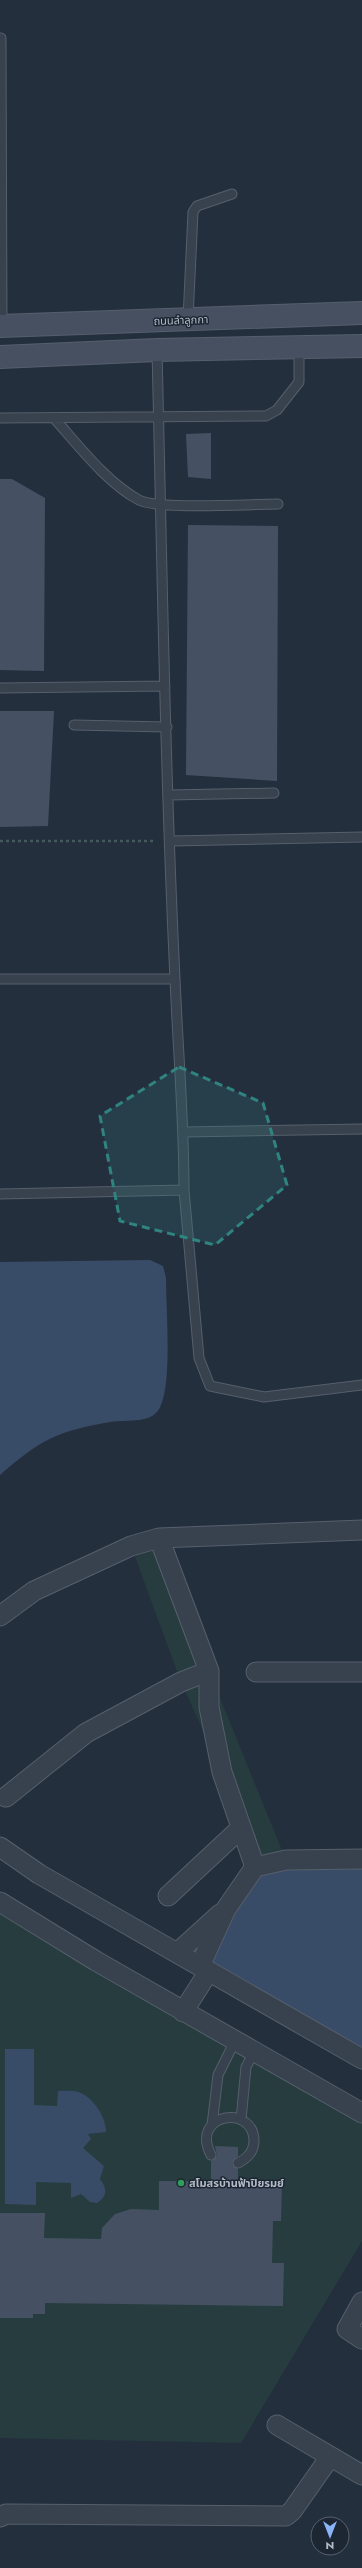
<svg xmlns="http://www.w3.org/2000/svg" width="362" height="2568" viewBox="0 0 362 2568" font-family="Jost,'Noto Sans Thai',sans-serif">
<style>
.green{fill:#263c3f}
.water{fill:#394c67}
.building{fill:#455162}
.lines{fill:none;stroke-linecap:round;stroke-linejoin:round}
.service-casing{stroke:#565f6c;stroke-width:11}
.minor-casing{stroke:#565f6c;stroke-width:21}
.secondary-casing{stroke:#565f6c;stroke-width:24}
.path{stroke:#44595c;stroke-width:2.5;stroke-dasharray:3 3;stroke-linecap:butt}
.service{stroke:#38414e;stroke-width:9}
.minor{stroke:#38414e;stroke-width:19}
.secondary{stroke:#465061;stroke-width:22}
.marked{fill:#308480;fill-opacity:0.2;stroke:#308480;stroke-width:3;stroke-dasharray:8 5;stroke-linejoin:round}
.leisure-dot{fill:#2e9e5b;stroke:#1d2633;stroke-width:1.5}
.labels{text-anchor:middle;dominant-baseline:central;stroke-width:3;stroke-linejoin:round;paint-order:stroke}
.street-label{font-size:11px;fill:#b4bcc9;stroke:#1d2633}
.poi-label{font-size:11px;font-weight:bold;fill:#b4bcc9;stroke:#1d2633;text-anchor:start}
</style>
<rect width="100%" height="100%" fill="#242f3e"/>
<!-- green -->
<path class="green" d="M159 1538 209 1671 286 1860 255 1867 222 1772 181 1682 131 1546Z
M0 1913 362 2124V2241L241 2443 0 2438Z"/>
<!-- water -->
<path class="water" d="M150 1260 163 1266 166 1278C166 1310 172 1378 161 1405 154 1425 127 1419 110 1422 57 1431 40 1440 0 1475V1262Z
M286 1860 362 1862V2049L202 1963 255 1875Z
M5 2049H34V2105L57 2106 58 2091C65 2091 75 2090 81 2093 94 2099 106 2117 106 2132L88 2134 91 2139 83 2148 104 2166 100 2179C107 2188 108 2196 97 2203L90 2202 81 2194 71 2198V2183L36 2182V2205L5 2204Z"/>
<!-- building -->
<path class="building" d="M211 433V479L188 477 186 434Z
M0 479H12L45 498 44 671 0 670Z
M188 525 278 526 277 781 186 775Z
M0 711H54L48 826 0 827Z
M215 2146 238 2147V2156L232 2163 238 2169V2182H282L281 2221H273L272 2263H284L283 2306 45 2303V2314H33V2318H0V2213H45L44 2238 101 2239 102 2228 115 2214 131 2209 159 2210V2181H211V2161L217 2156Z"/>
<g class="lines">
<defs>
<path id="service" d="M1 38 2 326
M188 319 193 212 197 206 232 194
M0 418 266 416 277 410 299 382V347
M54 418C78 445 107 483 139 500 158 510 252 504 278 504
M0 688 165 686
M74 725 167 727
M169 795 274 793
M171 841 362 837
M0 979H175
M184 1132 362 1129
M184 1190 199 1358 210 1386 264 1397 362 1385
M0 1194 184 1190C184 1120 178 1050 175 979 165 770 162 560 157 350
M241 2120 246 2067 254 2052
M212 2125 218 2075 235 2041
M211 2155C189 2113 255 2103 254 2142 253 2153 247 2158 238 2163"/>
<path id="minor" d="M0 1616 34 1591 131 1546 159 1538
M256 1672H362
M6 1797 86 1733 181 1682 209 1671
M0 1847 39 1874 362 2059
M255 1867 286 1860 362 1859
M168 1896 241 1828
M0 1902 96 1961 362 2113
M177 1953 220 1914
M200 1966 226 1909 255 1867 222 1772 209 1707V1671L159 1538 362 1530
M183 2012 209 1971
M362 2302 347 2329 362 2339
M277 2425 362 2475
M0 2517 6 2514 286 2516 292 2511 330 2457"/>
<path id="secondary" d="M0 326 362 313
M0 357 157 350 362 346"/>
</defs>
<!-- service casing -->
<use href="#service" class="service-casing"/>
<!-- minor casing -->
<use href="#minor" class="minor-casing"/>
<!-- secondary casing -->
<use href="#secondary" class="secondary-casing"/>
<!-- path -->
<path class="path" d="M0 841H156"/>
<!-- service -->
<use href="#service" class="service"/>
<!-- minor -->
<use href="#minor" class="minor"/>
<!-- secondary -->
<use href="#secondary" class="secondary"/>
</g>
<!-- marked area -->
<path class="marked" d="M179 1067 263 1103 287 1185 215 1245 120 1221 100 1116Z"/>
<!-- markers -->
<circle class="leisure-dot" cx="181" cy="2183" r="4"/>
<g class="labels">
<!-- street labels -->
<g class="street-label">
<text transform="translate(181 320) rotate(-2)">ถนนลำลูกกา</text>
</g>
<!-- poi labels -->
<g class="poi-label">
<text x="189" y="2183">สโมสรบ้านฟ้าปิยรมย์</text>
</g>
</g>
<!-- north arrow -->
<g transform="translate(330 2536) rotate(180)"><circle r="19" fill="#1d2633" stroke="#59626f"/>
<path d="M0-3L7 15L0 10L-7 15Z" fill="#8ab4f8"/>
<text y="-6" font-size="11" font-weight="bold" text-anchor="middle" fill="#b4bcc9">N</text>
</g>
</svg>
